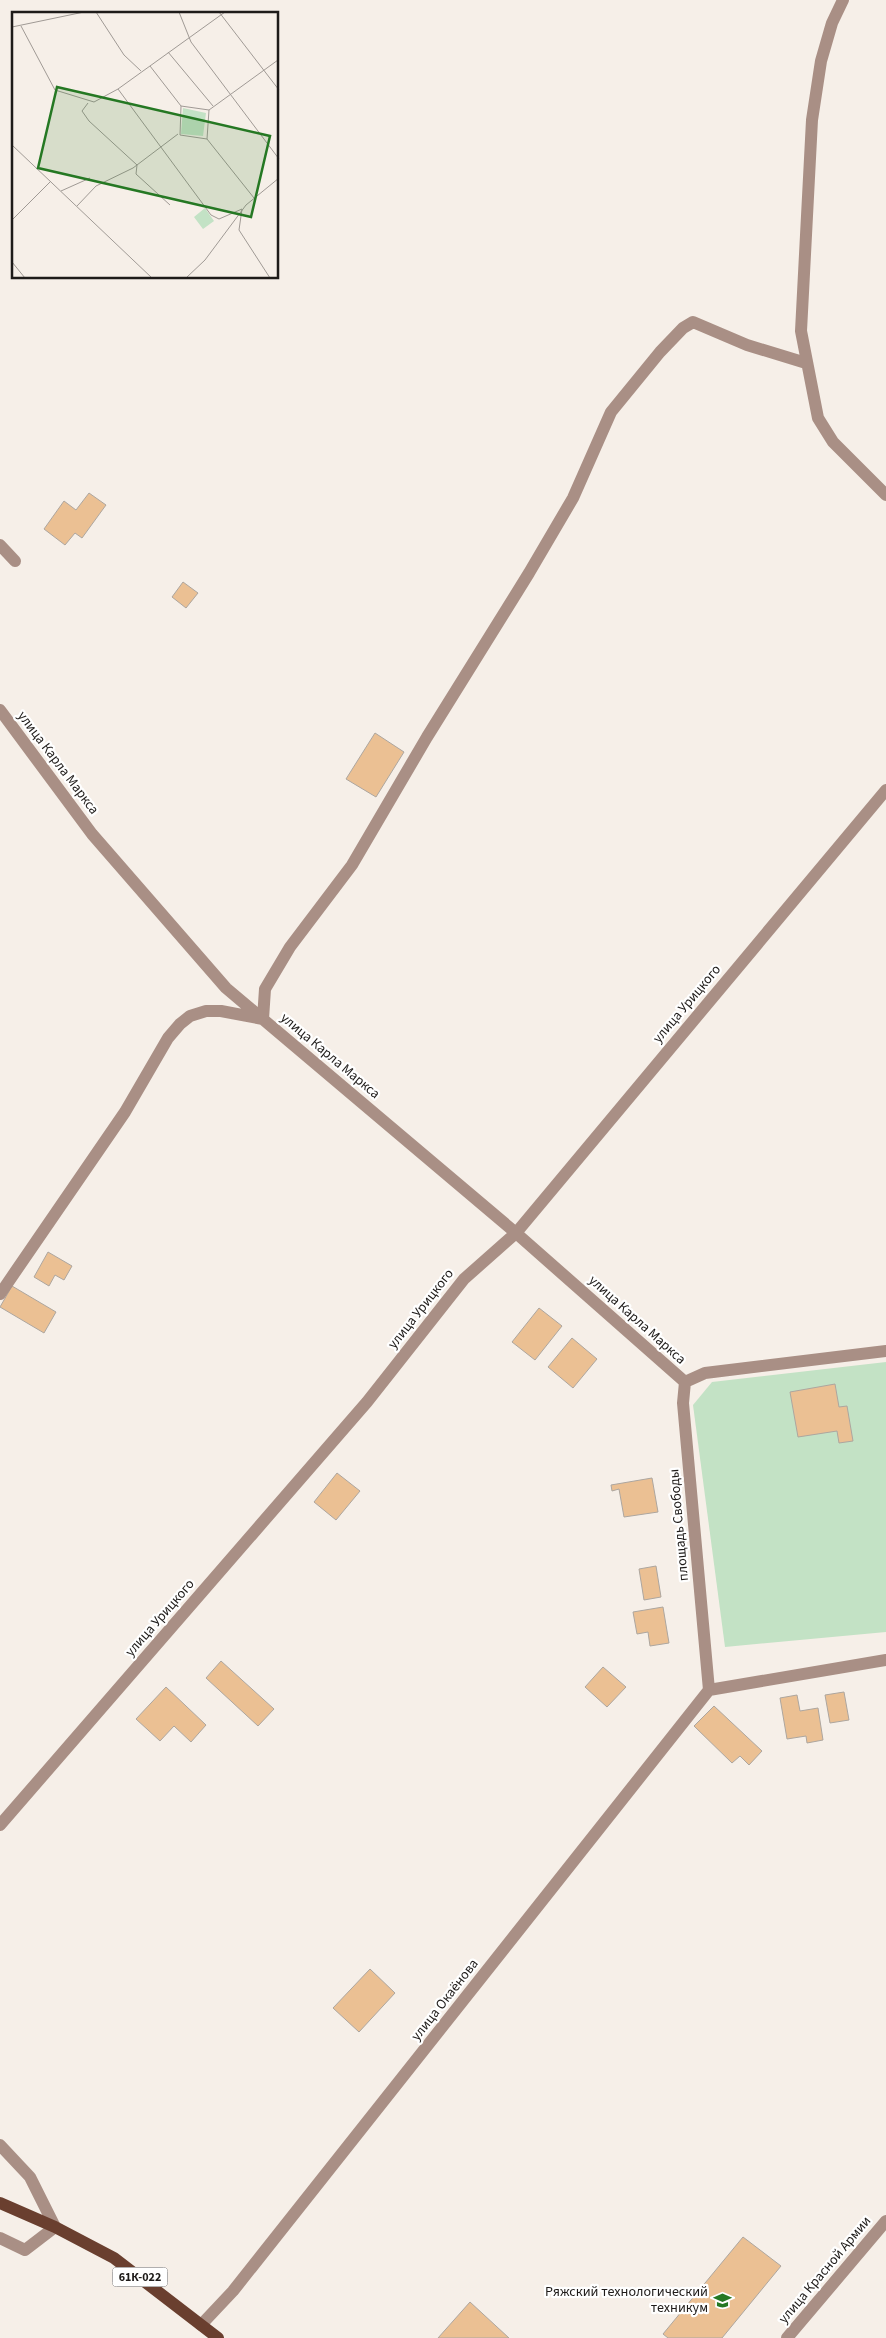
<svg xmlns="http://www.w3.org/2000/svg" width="886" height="2338" viewBox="0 0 886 2338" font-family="'Source Sans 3',sans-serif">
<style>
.green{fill:#c3e2c5}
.building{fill:#ebc093;stroke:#ada69f}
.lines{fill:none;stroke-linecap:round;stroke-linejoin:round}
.minor{stroke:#a98f85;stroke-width:12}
.primary{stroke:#6a3f2f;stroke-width:12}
.labels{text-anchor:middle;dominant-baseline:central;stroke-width:4.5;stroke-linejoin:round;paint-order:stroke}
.shield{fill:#fff;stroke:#625f5e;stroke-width:1}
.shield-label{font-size:12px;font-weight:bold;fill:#1e1b19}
.street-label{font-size:14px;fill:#1e1b19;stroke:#fff}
.poi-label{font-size:14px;fill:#1e1b19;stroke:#fff;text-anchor:end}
.inset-road{fill:none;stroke:#a09a95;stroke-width:1}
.view{fill:#257823;fill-opacity:0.15;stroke:#257823;stroke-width:2.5}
.inset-edge{fill:none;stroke:#1e1b19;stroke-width:2.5}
</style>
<rect width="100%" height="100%" fill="#f6efe8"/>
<!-- green -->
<path class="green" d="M886 1362V1632L725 1647 693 1405 712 1382Z"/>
<!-- building -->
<path class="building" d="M89 493 106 505 82 538 75 533 65 545 44 529 64 501 76 510Z
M183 582 198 593 186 608 172 597Z
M375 733 404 752 376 797 346 779Z
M48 1252 72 1266 64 1280 55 1275 49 1286 34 1277Z
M12 1286 56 1312 44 1333 0 1307Z
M539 1308 562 1326 535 1360 512 1342Z
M572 1338 597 1359 573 1388 548 1367Z
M835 1384 839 1407 847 1406 853 1441 839 1443 837 1431 798 1437 790 1392Z
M337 1473 360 1491 336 1520 314 1502Z
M652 1478 658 1512 624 1517 619 1489 612 1491 611 1485Z
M656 1566 661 1597 644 1600 639 1569Z
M663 1607 669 1643 650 1646 648 1632 637 1634 633 1612Z
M221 1661 274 1709 258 1726 206 1678Z
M603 1667 626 1687 607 1707 585 1687Z
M166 1687 206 1725 191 1742 174 1726 160 1741 136 1719Z
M844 1692 849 1720 830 1723 825 1695Z
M797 1695 800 1711 818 1708 823 1740 807 1743 806 1736 787 1739 780 1698Z
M714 1706 762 1751 749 1765 740 1756 732 1763 694 1726Z
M370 1969 395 1993 359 2032 333 2008Z
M743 2237 781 2266 722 2338H668L663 2334Z
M470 2302 509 2338H438Z"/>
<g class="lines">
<!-- minor -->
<path class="minor" d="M843 0 832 23 821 61 812 120 801 331 818 418 833 442 886 495
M0 545 15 561
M0 710 92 834 226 988 516 1233 685 1382
M0 1294 125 1112 168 1038 180 1024 190 1016 206 1011H221L263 1019 265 989 290 947 352 865 427 737 529 573 573 498 611 412 660 352 683 328 693 322 747 345 806 363
M886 1351 705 1373 685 1382 683 1403 709 1690 886 1660
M0 1825 367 1402 464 1279 516 1233 886 790
M0 2145 30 2177 55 2227 25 2250 0 2238
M201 2325 233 2291 709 1690
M787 2338 886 2221"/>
<!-- primary -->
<path class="primary" d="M0 2203 55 2227 114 2258 218 2338"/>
</g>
<!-- icons -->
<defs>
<symbol id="university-bare" viewBox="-9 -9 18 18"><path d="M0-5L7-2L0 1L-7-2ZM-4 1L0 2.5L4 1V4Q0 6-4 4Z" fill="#257823" stroke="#fff" stroke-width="2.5" paint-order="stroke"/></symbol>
</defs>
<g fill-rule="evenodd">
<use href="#university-bare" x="710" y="2288" width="25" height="25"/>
</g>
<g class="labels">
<!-- shield labels -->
<rect class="shield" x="112.5" y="2267.5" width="55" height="19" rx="4"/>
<g class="shield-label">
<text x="140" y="2277">61К-022</text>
</g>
<!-- street labels -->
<g class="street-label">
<text transform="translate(58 763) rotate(53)">улица Карла Маркса</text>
<text transform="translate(687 1004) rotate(-50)">улица Урицкого</text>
<text transform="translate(330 1056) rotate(40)">улица Карла Маркса</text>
<text transform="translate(421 1309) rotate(-52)">улица Урицкого</text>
<text transform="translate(637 1320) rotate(42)">улица Карла Маркса</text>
<text transform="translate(679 1525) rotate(-95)">площадь Свободы</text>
<text transform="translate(160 1618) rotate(-49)">улица Урицкого</text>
<text transform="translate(445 2000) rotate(-52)">улица Окаёнова</text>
<text transform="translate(825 2270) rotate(-50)">улица Красной Армии</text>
</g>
<!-- poi labels -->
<g class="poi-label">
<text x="708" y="2292">Ряжский технологический<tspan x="708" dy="16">техникум</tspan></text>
</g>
</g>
<!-- overview -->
<g transform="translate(12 12)">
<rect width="266" height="266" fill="#f6efe8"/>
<path d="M171 96 194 101 191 124 169 122ZM193 196 202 209 191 217 182 205Z" fill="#c3e2c5"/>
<path class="inset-road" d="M84 0 112 43 129 59M167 0 179 30 267 147M207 0 267 78M9 14 43 78 82 90 106 77 213 0M0 15 72 0M156 40 201 94M138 54 169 94M106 77 199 203 207 207 230 197 227 218 258 266M76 91 70 99 77 109 125 153 124 162 158 193M169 94 168 123 195 127 197 98M169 94 197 98M197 98 266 48M195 127 242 186M0 133 140 266M49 179 78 166M65 194 84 174 121 156 166 122M0 208 39 169M0 250 13 266M174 266 193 248 234 193 267 166"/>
<path class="view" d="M45 75 258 124 239 205 26 156Z"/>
<rect width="266" height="266" class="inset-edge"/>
</g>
</svg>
